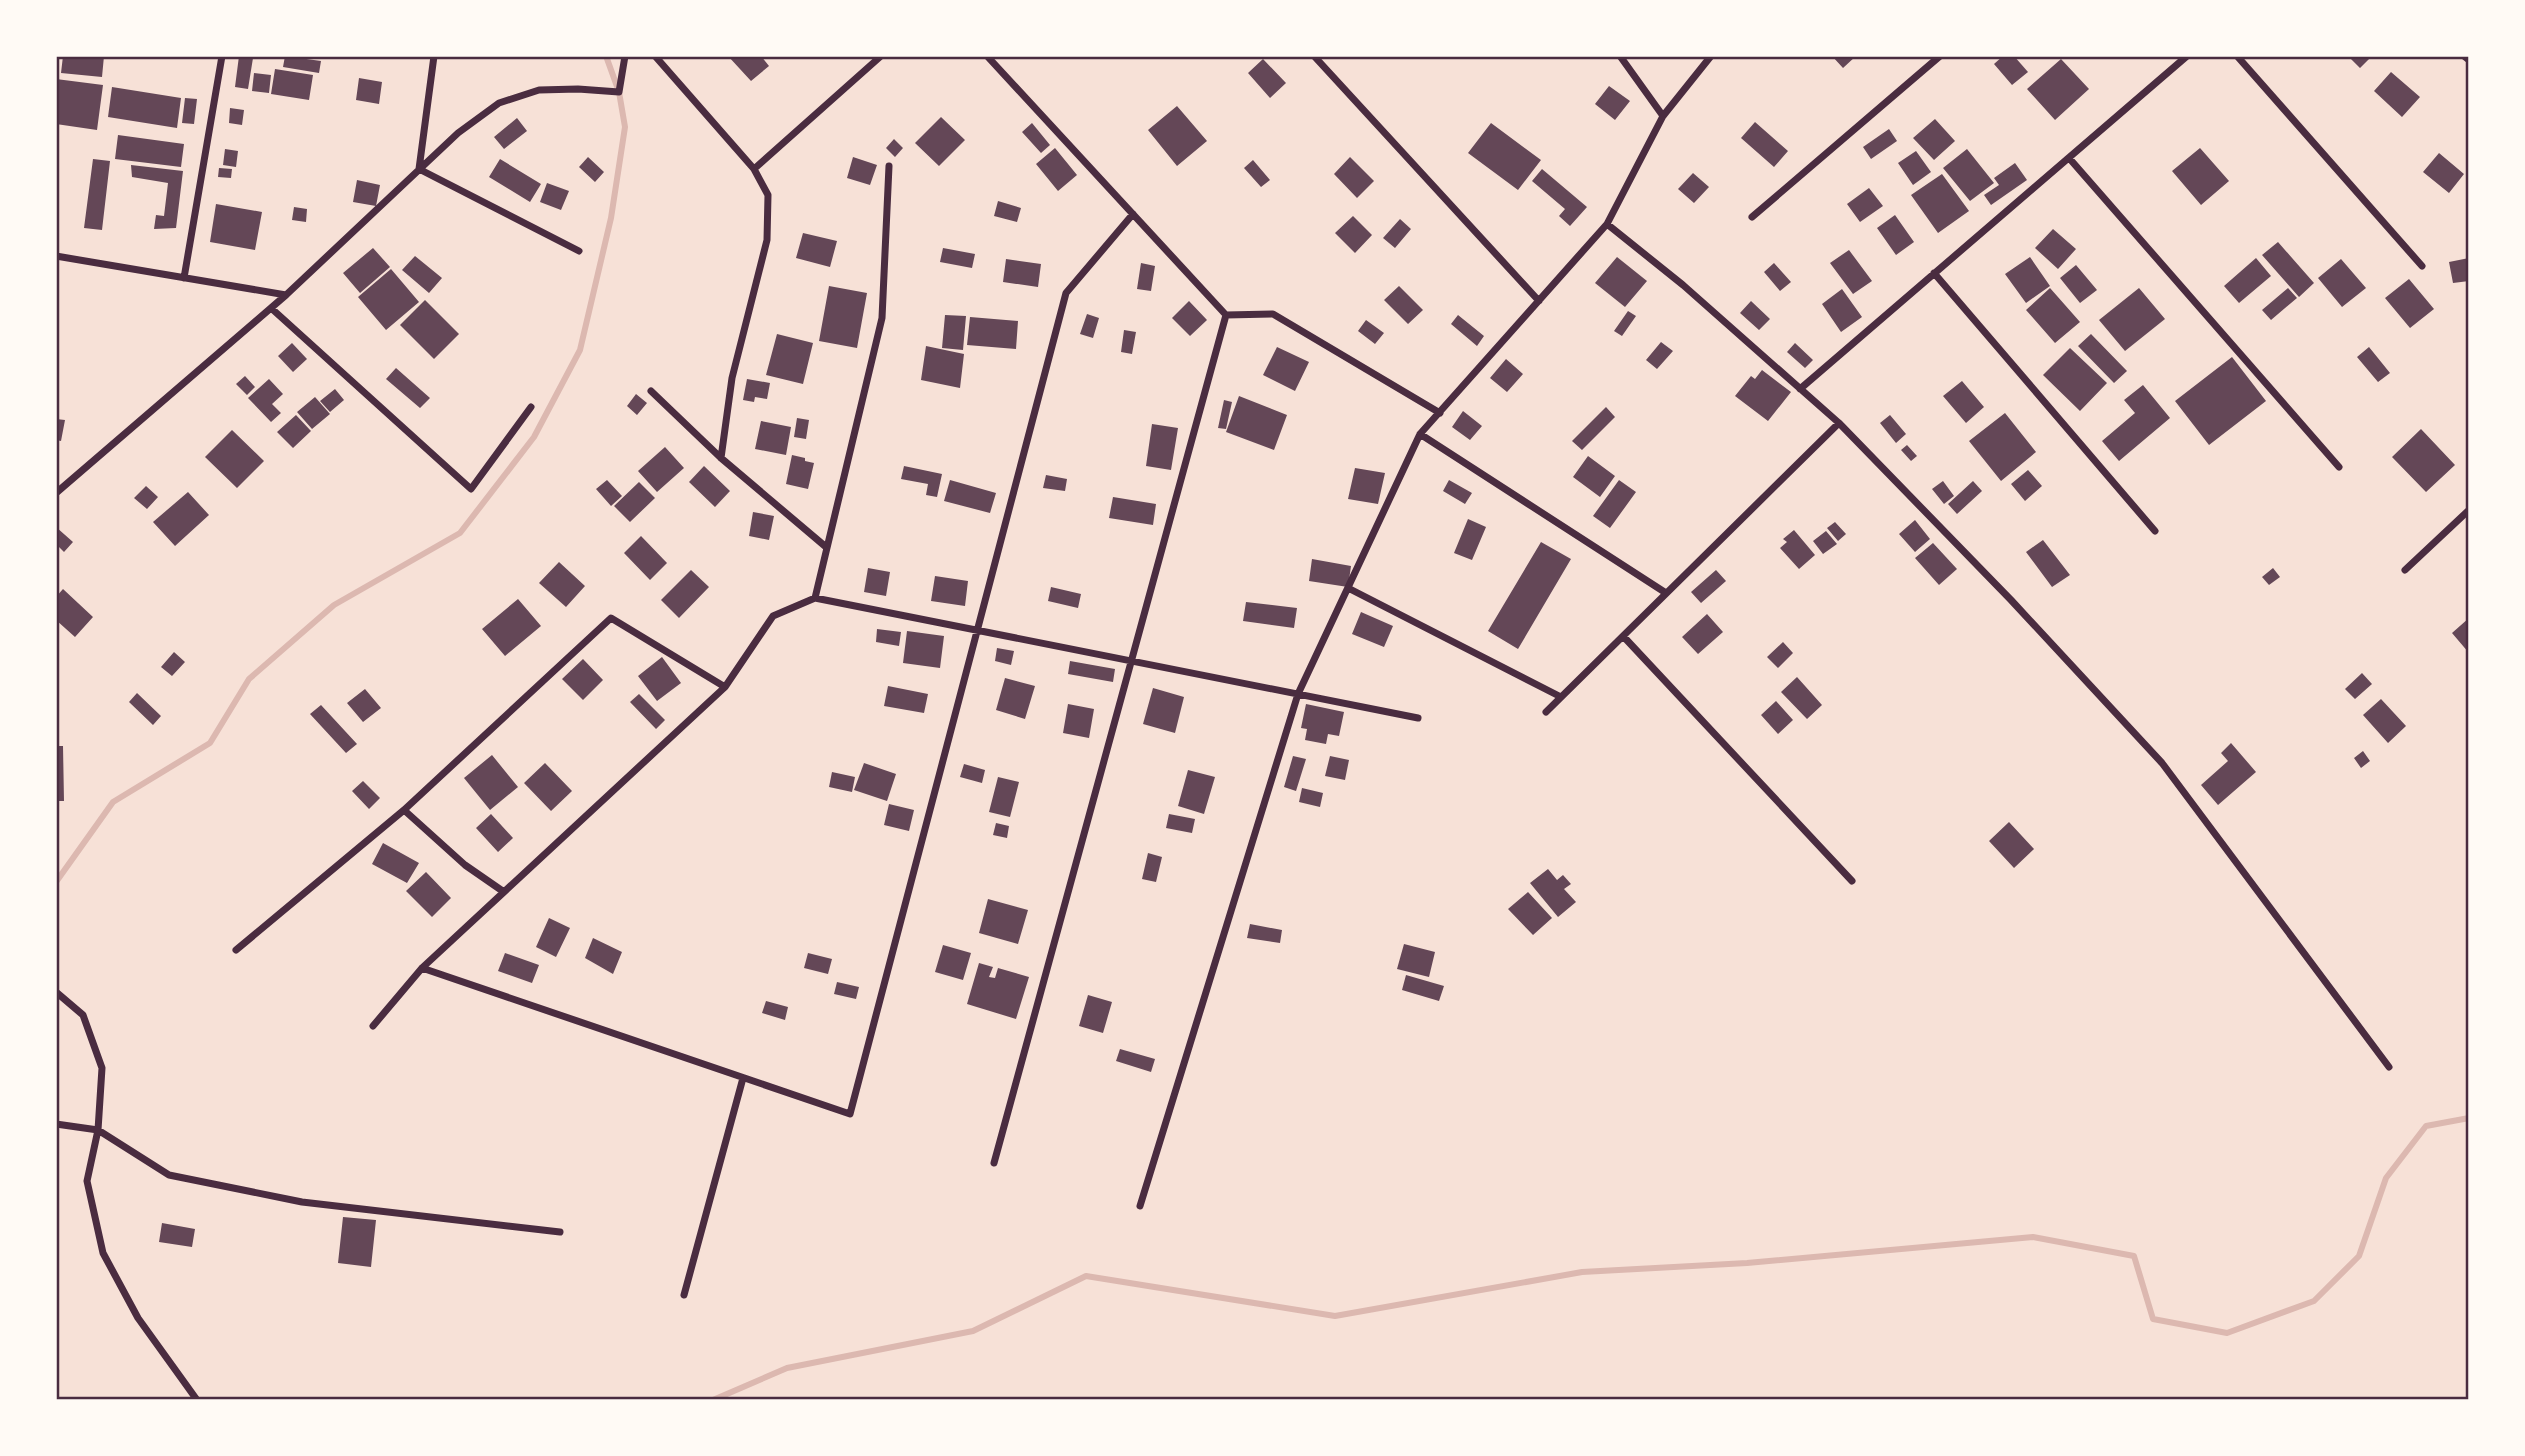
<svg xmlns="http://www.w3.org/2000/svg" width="2525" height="1456" viewBox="0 0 2525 1456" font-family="Rubik,sans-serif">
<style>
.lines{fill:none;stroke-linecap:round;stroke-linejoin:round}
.stream{stroke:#dcb8b0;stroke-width:6}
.building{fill:#644757}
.minor{stroke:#4a2c40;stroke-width:7}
.neatline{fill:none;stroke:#4a2c40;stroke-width:2.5}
</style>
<rect width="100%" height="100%" fill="#f7e1d7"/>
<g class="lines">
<!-- stream -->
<path class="stream" d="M56 882 113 802 210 743 249 679 334 605 460 533 534 437 580 350 611 218 625 127 619 92 606 56
M713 1400 787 1368 973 1331 1086 1276 1335 1316 1582 1272 1747 1263 2033 1237 2134 1256 2153 1319 2227 1333 2314 1301 2359 1256 2386 1178 2426 1126 2469 1118"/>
</g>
<!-- building -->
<path class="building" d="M63 56H104L102 77 61 73Z
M239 56 253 58 248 89 235 87Z
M285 56 321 61 319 73 283 67Z
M728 56H761L769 66 751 81Z
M1832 56H1856L1843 68Z
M2003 56H2014L2028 72 2012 85 1994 64Z
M2348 56H2372L2360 68Z
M1263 59 1286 83 1270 98 1248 73Z
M2061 59 2089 89 2055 120 2027 89Z
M275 69 313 75 309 100 271 94Z
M2391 72 2420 97 2402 117 2374 91Z
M254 73 271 75 269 93 252 91Z
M359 78 382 82 379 104 356 100Z
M56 79 103 85 97 130 56 124Z
M1609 86 1630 101 1615 120 1595 104Z
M112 87 181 98 177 128 108 117Z
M185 98 197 99 194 124 182 123Z
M1177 106 1207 141 1177 166 1148 130Z
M230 108 244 110 242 125 229 123Z
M941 117 965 140 939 166 915 143Z
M517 118 527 131 504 149 494 137Z
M1935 119 1955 141 1934 160 1913 138Z
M1755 122 1788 151 1774 167 1741 138Z
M1032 123 1050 145 1041 153 1022 132Z
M1491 123 1541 160 1518 190 1468 153Z
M1889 129 1897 141 1871 159 1863 147Z
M118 135 184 144 181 167 115 159Z
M894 139 903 148 895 157 886 148Z
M1055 148 1077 175 1058 191 1036 164Z
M2200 148 2229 181 2201 205 2172 171Z
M225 149 238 151 236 167 223 165Z
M1967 149 1994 183 1970 201 1943 168Z
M1916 151 1931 172 1913 185 1898 163Z
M2439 153 2464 174 2449 193 2423 172Z
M588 157 604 172 595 182 579 167Z
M853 157 877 165 870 185 847 178Z
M1350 157 1374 181 1357 198 1334 174Z
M93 159 110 161 102 230 84 228Z
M500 159 541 184 530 202 489 177Z
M1253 160 1270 180 1261 187 1244 168Z
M2015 163 2027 180 1991 205 1984 195 1999 185 1994 178Z
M131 165 183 171 176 228 154 229 156 215 164 216 168 183 132 177Z
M219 168 232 169 231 178 218 177Z
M1542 169 1587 207 1570 226 1559 216 1565 209 1532 181Z
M1693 173 1709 187 1694 203 1678 189Z
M1942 174 1969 211 1938 233 1911 195Z
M357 180 380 185 376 206 353 202Z
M547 183 569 191 561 210 540 202Z
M1869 188 1883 206 1860 222 1847 204Z
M998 201 1021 208 1017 222 994 216Z
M216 204 262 212 255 250 210 242Z
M294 207 307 209 306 222 292 220Z
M1895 215 1914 242 1896 255 1877 228Z
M1353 216 1372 235 1355 253 1335 233Z
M1400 219 1411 229 1395 248 1383 238Z
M2053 229 2076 249 2058 269 2035 248Z
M803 233 837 241 830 267 796 258Z
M2278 242 2314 283 2299 297 2262 255Z
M373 248 390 267 360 293 343 273Z
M943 248 975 254 972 268 940 262Z
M1849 250 1872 281 1853 294 1830 263Z
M415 256 442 278 429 293 402 270Z
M1617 257 1647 281 1625 307 1595 283Z
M2030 257 2050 286 2026 303 2005 274Z
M2256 258 2271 276 2239 303 2224 286Z
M2469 258V281L2453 283 2449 262Z
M1006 259 1041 264 1038 287 1003 282Z
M2341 259 2366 288 2342 307 2318 278Z
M1141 263 1155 266 1151 291 1137 289Z
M1774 263 1791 282 1780 291 1764 272Z
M2076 265 2097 290 2080 303 2060 278Z
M391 269 419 302 386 330 358 297Z
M2409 279 2434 309 2410 328 2385 298Z
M829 286 867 293 857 348 819 341Z
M1399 286 1423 310 1408 324 1384 300Z
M2050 288 2080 322 2055 343 2026 310Z
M2139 288 2165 319 2125 351 2099 320Z
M2288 288 2297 298 2271 320 2262 310Z
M1842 289 1862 317 1841 332 1822 304Z
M425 300 459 334 434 359 400 325Z
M1189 301 1207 320 1190 336 1172 318Z
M1751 301 1770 319 1759 330 1740 313Z
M1628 311 1636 316 1622 336 1614 331Z
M1087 314 1099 318 1093 338 1080 334Z
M945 315 966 316 963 350 942 348Z
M1458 315 1484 336 1477 346 1451 324Z
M970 317 1018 321 1016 349 967 345Z
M1366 320 1384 333 1375 344 1358 331Z
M1124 330 1136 332 1132 354 1121 352Z
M777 334 813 343 803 384 766 375Z
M2091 334 2127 371 2114 383 2078 346Z
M1661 342 1673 351 1657 369 1646 360Z
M292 343 307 359 293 372 278 356Z
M1795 343 1813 360 1805 368 1787 352Z
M926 346 964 354 960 388 921 380Z
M1277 347 1309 362 1295 391 1263 375Z
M2369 347 2390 373 2378 382 2357 357Z
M2070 348 2107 383 2080 411 2043 375Z
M2232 357 2266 401 2209 445 2175 401Z
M1506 359 1523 374 1507 392 1490 378Z
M396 368 430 398 420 408 386 379Z
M1762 370 1791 392 1768 421 1735 396 1751 376 1755 379Z
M245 376 255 387 247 395 236 384Z
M269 379 283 394 272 404 281 413 271 422 248 398Z
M747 379 770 383 767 399 755 397 754 402 743 400Z
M1962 381 1984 407 1966 423 1943 396Z
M2143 385 2170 418 2119 461 2102 441 2135 413 2124 400Z
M335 389 344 400 330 412 320 401Z
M636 394 647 403 637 415 627 406Z
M1239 396 1287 415 1274 450 1226 432Z
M315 397 330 414 312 429 297 412Z
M1224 400 1232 402 1226 429 1218 428Z
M1606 407 1615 417 1582 450 1572 441Z
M1463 411 1482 426 1470 440 1452 427Z
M2005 413 2036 452 2001 481 1969 441Z
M296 415 311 431 293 448 277 432Z
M1890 415 1906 434 1896 443 1880 423Z
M797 418 809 420 806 439 794 437Z
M56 419 65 420 61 441 56 440Z
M761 421 791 427 786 455 755 449Z
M1152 424 1178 428 1171 470 1146 466Z
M2421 429 2455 465 2426 492 2392 457Z
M232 430 264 461 237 488 205 457Z
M1907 445 1917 456 1911 461 1901 450Z
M665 447 684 468 657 492 638 471Z
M792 455 805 458V461L814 463 808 489 786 484Z
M1588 456 1615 476 1600 497 1573 477Z
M704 466 730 491 715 507 689 482Z
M904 466 942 474 937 497 926 495 928 484 901 479Z
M1355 468 1385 473 1378 504 1348 499Z
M2028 470 2042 486 2025 501 2011 484Z
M1046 475 1067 479 1065 491 1043 488Z
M607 480 622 496 611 506 596 489Z
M950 480 996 493 990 513 944 501Z
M1449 480 1472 493 1465 504 1443 491Z
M1619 480 1636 492 1610 528 1593 516Z
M1943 481 1954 496 1944 504 1932 489Z
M1973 481 1982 491 1957 514 1948 504Z
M639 482 655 498 630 522 614 506Z
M146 486 158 497 147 509 134 498Z
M188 492 209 515 175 546 153 522Z
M1113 497 1156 504 1153 525 1109 518Z
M753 512 774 516 769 540 749 536Z
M1468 519 1486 527 1472 560 1454 553Z
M1915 520 1930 539 1915 552 1899 534Z
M1835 522 1846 534 1838 541 1827 528Z
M56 527 73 542 64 552 56 544Z
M1794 530 1815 555 1799 569 1780 548 1787 542 1783 539Z
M1826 531 1837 544 1823 554 1813 541Z
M641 536 667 563 650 580 624 553Z
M2043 540 2070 575 2052 587 2026 552Z
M1541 542 1571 559 1518 649 1488 631Z
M1933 543 1957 569 1939 585 1915 558Z
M1312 559 1351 566 1348 587 1309 581Z
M559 562 585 586 566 607 539 583Z
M868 568 890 572 886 596 864 592Z
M2273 568 2280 577 2269 585 2262 577Z
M691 570 709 587 679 618 661 600Z
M1716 570 1726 581 1701 603 1691 592Z
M935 576 968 581 965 606 931 601Z
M1051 587 1081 594 1078 608 1048 601Z
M63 589 93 617 75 637 56 620V597Z
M518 599 541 626 505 656 482 629Z
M1246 602 1297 608 1294 628 1243 621Z
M1361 612 1393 626 1384 647 1352 634Z
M1707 614 1723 632 1698 654 1682 637Z
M2469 618V653L2452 633Z
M877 629 901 632 899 646 876 642Z
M907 631 944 636 940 668 903 663Z
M1783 642 1793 653 1778 668 1767 657Z
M997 648 1014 651 1011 665 995 661Z
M174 652 185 662 172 676 161 667Z
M662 657 681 683 657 701 638 676Z
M583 659 603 680 583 700 562 679Z
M1070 661 1115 669 1113 682 1068 674Z
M2362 673 2372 684 2355 699 2345 689Z
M1797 677 1822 705 1807 719 1781 692Z
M1005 678 1035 686 1025 719 996 710Z
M888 686 928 694 924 713 884 706Z
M1153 688 1184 697 1175 733 1143 724Z
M365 689 381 708 363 722 347 703Z
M137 693 161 716 153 725 129 702Z
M639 694 665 720 656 729 630 702Z
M2381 699 2406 726 2388 743 2363 715Z
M1776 701 1793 720 1778 734 1761 715Z
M1068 704 1094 709 1089 738 1063 733Z
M1306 704 1344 712 1339 736 1328 734 1326 744 1305 740 1307 729 1301 728Z
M321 705 357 744 346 753 310 714Z
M2231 743 2256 772 2218 805 2201 785 2228 761 2221 753Z
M56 746H63L64 801H56Z
M2363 751 2370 761 2361 768 2354 758Z
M492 755 518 787 490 810 464 778Z
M1293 756 1306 759 1296 791 1284 787Z
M1330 756 1349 760 1345 780 1325 776Z
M545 763 572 791 551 811 524 783Z
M864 763 896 774 887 801 854 790Z
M964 764 985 770 982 783 960 777Z
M1188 770 1215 777 1204 814 1178 806Z
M832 772 855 777 852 792 829 787Z
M998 777 1019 782 1010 817 989 812Z
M363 781 380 798 369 809 352 791Z
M1302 788 1323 793 1320 807 1299 802Z
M889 804 914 810 909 831 884 825Z
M491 814 513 838 498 852 476 828Z
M1169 814 1195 819 1192 833 1166 828Z
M2009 822 2034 849 2014 868 1989 841Z
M996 823 1009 826 1007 838 993 835Z
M383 843 419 863 407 883 372 864Z
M1148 853 1162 857 1156 882 1142 879Z
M1548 869 1557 880 1563 875 1571 884 1564 889 1576 902 1558 917 1530 883Z
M426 872 451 898 432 917 406 891Z
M1528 892 1552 918 1533 935 1508 909Z
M988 899 1028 910 1018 944 979 933Z
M549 918 570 928 556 957 536 947Z
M1250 924 1282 930 1280 943 1247 938Z
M593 938 622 952 613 974 585 958Z
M1404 944 1435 952 1429 977 1397 969Z
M943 945 971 953 963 980 935 972Z
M505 953 539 965 532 983 498 971Z
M808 953 832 959 828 974 804 968Z
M979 963 993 967 989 977 995 978 998 968 1029 977 1016 1019 967 1004Z
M1406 975 1444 986 1439 1001 1402 990Z
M837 982 859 987 856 999 834 994Z
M1088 995 1112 1002 1103 1033 1079 1026Z
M766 1001 788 1007 785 1020 762 1013Z
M1120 1049 1155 1059 1151 1072 1116 1061Z
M343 1217 376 1220 371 1267 338 1263Z
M162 1223 195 1229 192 1247 159 1242Z"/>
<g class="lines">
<!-- minor -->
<path class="minor" d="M434 56 419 169 579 251
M655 56 754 169 768 195 767 240 732 378 721 458
M987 56 1226 315 1273 314 1440 413
M1314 56 1539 301
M1620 56 1663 116
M2237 56 2422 266
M2464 56 2469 60
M2069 158 2339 467
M754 169 881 56
M1752 217 1940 56
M1607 224 1683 285 1839 423 2011 600 2162 763 2389 1067
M56 256 286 295
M1934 273 2155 531
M184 278 222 56
M271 308 471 489 531 407
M1800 389 2187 56
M651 391 721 458 826 547
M1420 434 1666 593
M56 493 286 295 458 133 499 103 539 90 578 89 619 92 625 56
M2405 570 2469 510
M1348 588 1561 697
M815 598 882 318 889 166
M1623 636 1852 881
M1546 712 1839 423
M404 810 465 865 504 892
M236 950 404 810 611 618 725 687
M422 968 850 1114 1066 293 1133 214
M56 992 83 1015 102 1068 98 1130 87 1181 103 1253 138 1318 197 1400
M373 1026 422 968 725 687 773 616 815 598 1418 718
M56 1124 98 1130 169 1175 302 1202 560 1232
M994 1163 1226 315
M1140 1206 1298 694 1420 434 1607 224 1663 116 1711 56
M684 1295 743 1078"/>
</g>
<!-- border -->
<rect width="2525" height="1456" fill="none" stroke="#fffaf5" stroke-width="116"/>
<rect x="58" y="58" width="2409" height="1340" class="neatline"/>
</svg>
